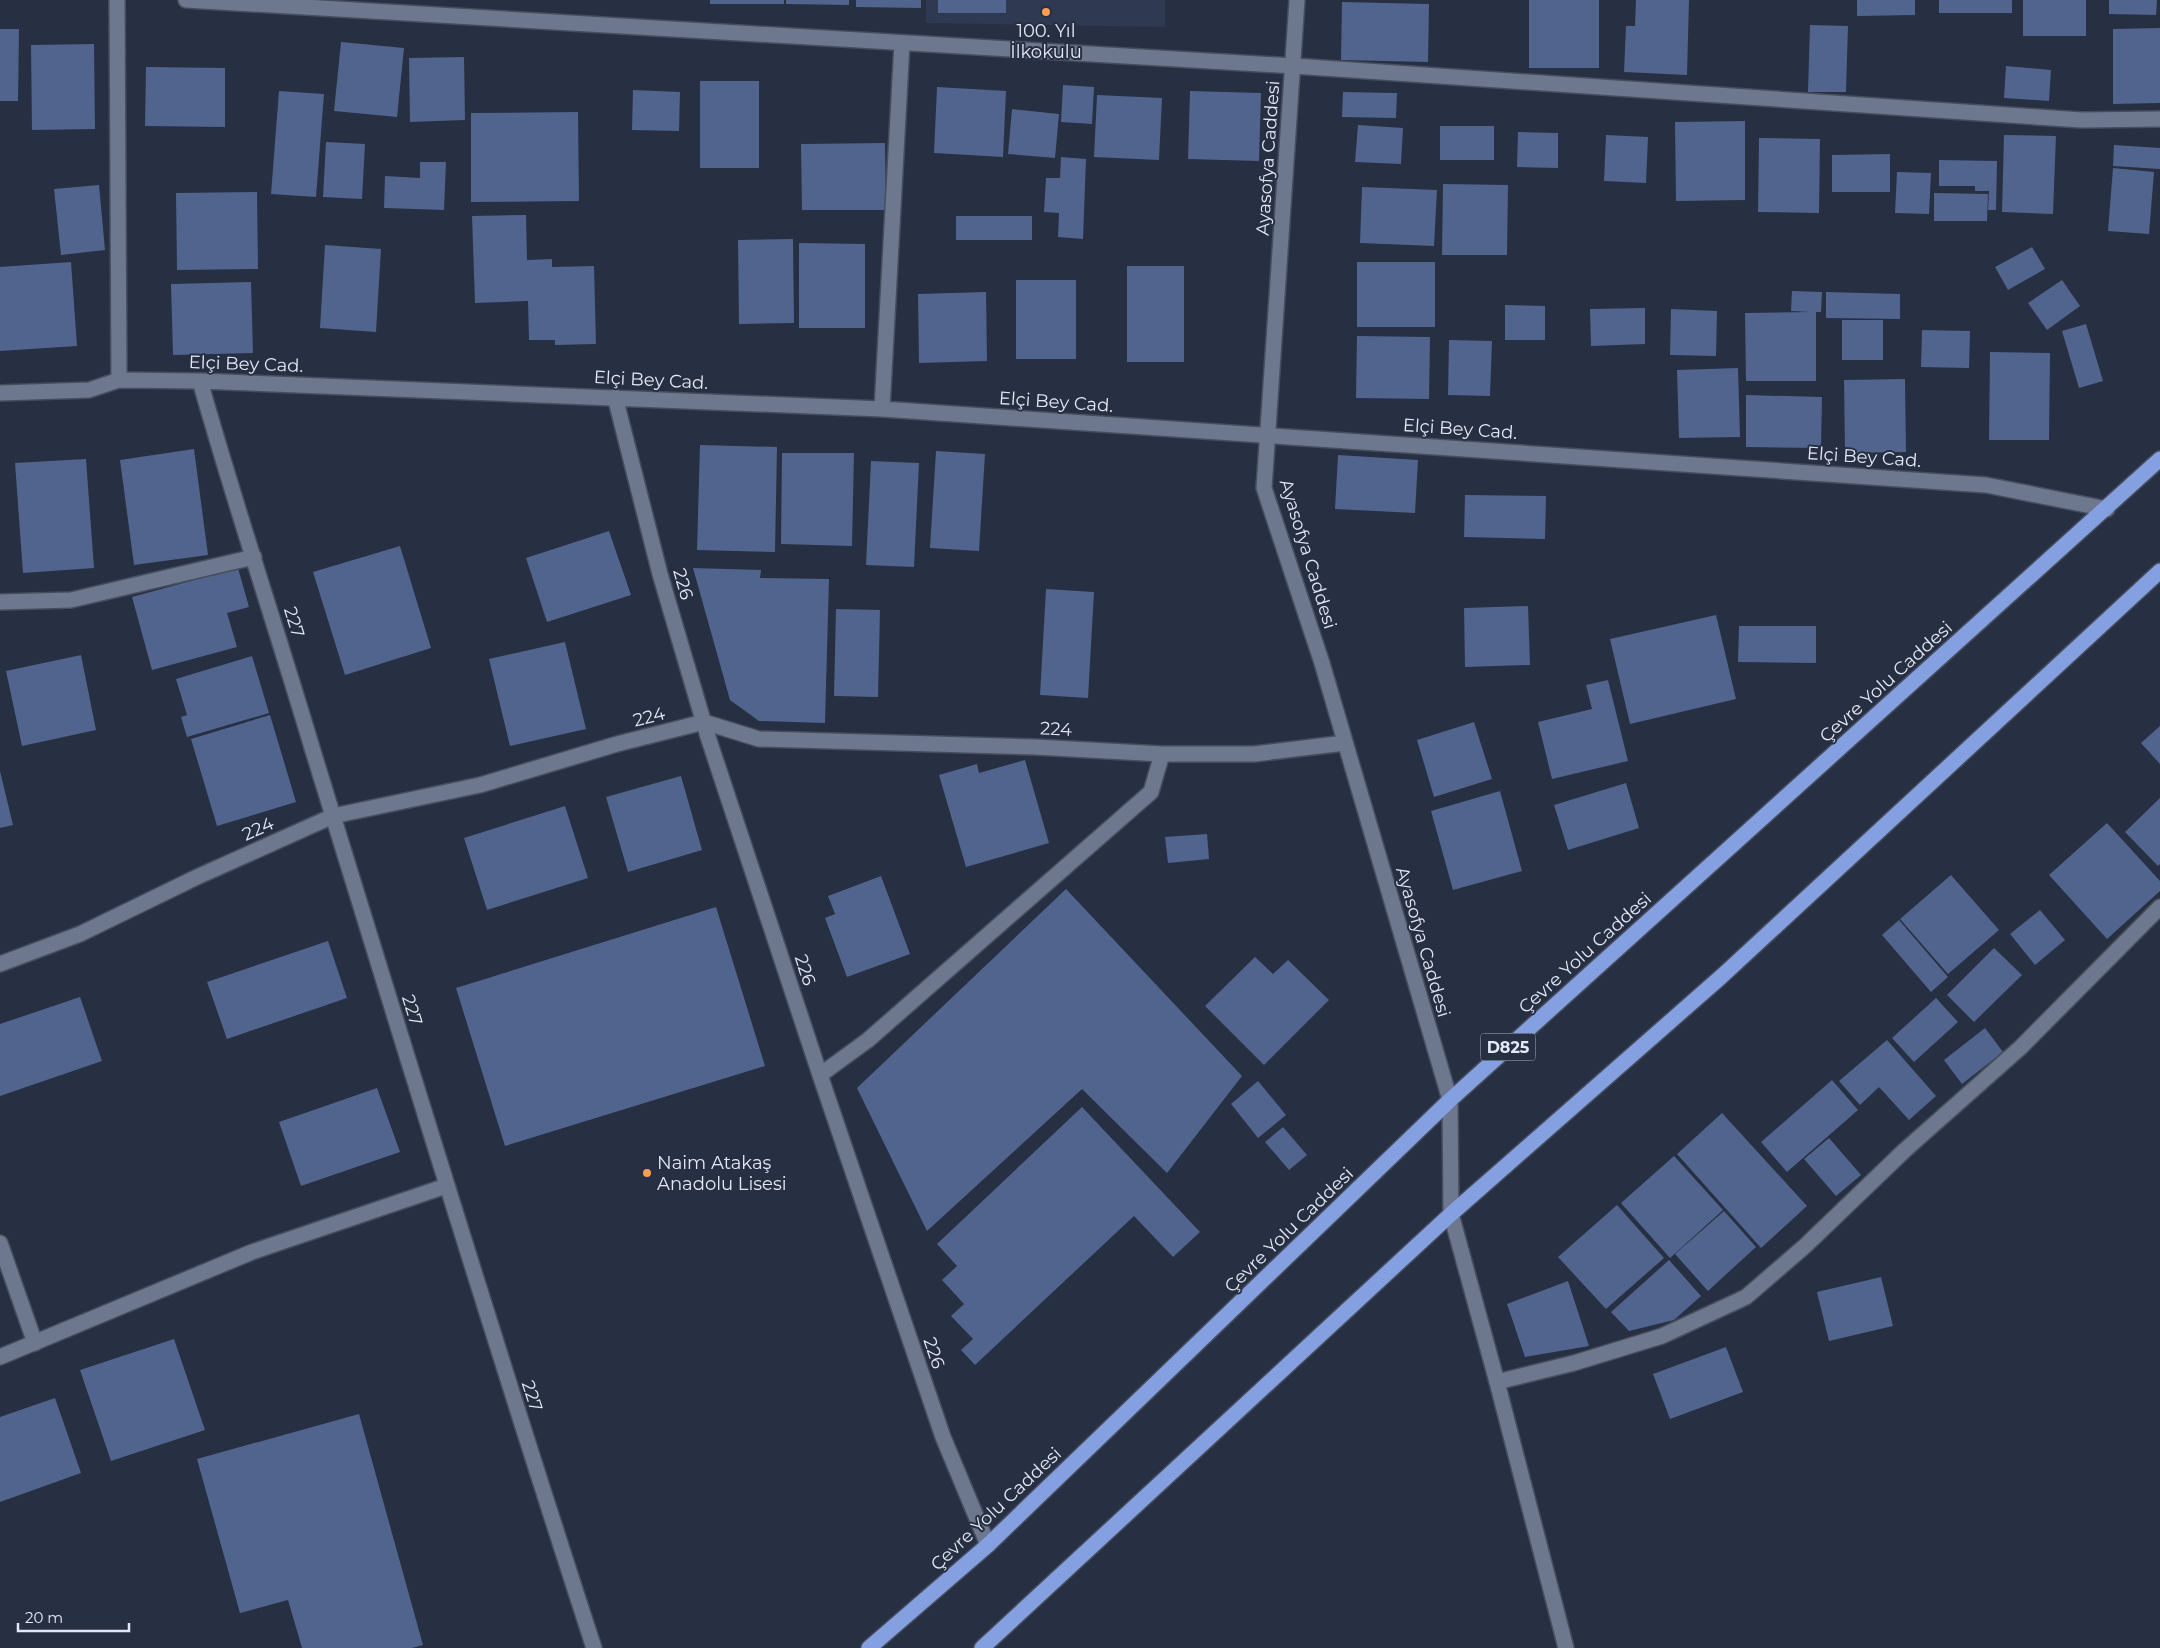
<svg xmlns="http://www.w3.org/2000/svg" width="2160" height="1648" viewBox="0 0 2160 1648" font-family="Montserrat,sans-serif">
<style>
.built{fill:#2f3951}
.building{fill:#51648d}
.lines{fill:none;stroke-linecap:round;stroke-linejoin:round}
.lane-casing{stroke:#464d5d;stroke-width:18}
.street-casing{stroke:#464d5d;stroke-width:18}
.secondary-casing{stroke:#464d5d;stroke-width:18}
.highway-casing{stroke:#464d5d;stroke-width:18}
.lane{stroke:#6d778d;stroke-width:15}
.street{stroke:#6d778d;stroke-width:15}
.secondary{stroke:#6d778d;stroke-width:15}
.highway{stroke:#84a0e1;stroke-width:15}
.poi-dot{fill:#fd9d54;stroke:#272f42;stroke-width:2}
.labels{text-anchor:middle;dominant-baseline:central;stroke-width:4;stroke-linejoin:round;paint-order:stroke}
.shield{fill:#272f42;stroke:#aab0bf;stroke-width:1}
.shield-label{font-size:16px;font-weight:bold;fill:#e2e8f5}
.poi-label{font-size:18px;fill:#e2e8f5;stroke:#272f42}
.street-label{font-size:18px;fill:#e2e8f5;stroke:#272f42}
</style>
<rect width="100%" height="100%" fill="#272f42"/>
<!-- built -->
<path class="built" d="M926 0H1165V27L926 23Z"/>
<!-- building -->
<path class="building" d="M710 0H784V4H710Z
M786 0H849V5L786 4Z
M856 0H921V8L856 7Z
M938 0H1006V13H938Z
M1529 0H1599V68H1529Z
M1636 0H1689L1687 75 1624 72 1626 26H1635Z
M1857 0H1915V15L1857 16Z
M1939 0H2012V13H1939Z
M2023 0H2086V36H2023Z
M2109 0H2157L2156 15 2109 14Z
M1342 2 1429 4 1428 62 1341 60Z
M1810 25 1848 26 1846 92H1808Z
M2160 28V103L2113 104V29Z
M0 29H19L18 101H0Z
M341 42 404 48 397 117 334 111Z
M94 44 95 129 32 130 31 45Z
M464 57 465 120 410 122 409 58Z
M2006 66 2051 70 2049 101 2004 98Z
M146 67 225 68V127L145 126Z
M700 81H759V168H700Z
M1063 85 1094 87 1092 124 1061 122Z
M937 87 1006 91 1003 157 934 153Z
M633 90 680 92 679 131 632 130Z
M279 91 324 94 316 197 271 194Z
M1190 91 1261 93 1259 161 1188 159Z
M1343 92 1397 93 1396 118 1342 117Z
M1097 95 1162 98 1159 160 1094 157Z
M1012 109 1059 114 1055 158 1008 154Z
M578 112 579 201 471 202V113Z
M1745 121V200L1676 201 1675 122Z
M1358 125 1403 128 1401 164 1355 162Z
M1440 126H1494V160H1440Z
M1518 132 1558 133V168L1517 167Z
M1606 135 1648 137 1646 183 1604 181Z
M2004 135 2056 136 2053 214 2002 212Z
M1759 138 1820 139 1819 213 1758 212Z
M326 142 365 144 362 199 323 197Z
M885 143 886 210H802L801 144Z
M2114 145 2160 148V169L2113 166Z
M1890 154V192H1832V155Z
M1061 157 1086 159 1083 239 1058 237 1059 213 1044 212 1046 178H1060Z
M1939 160 1997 161 1996 210H1988L1989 191H1975V186H1939Z
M420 162H446L444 210 384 208 385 176 420 178Z
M2113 168 2154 172 2149 234 2108 231Z
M1897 172 1931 173 1929 214 1895 213Z
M1443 184 1508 185 1507 255H1442Z
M99 185 105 250 61 255 54 189Z
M1362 187 1437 190 1434 246 1360 243Z
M257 192 258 269 177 270 176 193Z
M1934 193 1988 194 1987 221H1934Z
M526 215 527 260 552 259V267L594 266 596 344 555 345V340H529L528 301 475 303 472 216Z
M956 216H1032V240H956Z
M793 239 794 323 739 324 738 240Z
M799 243 865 244V328H799Z
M325 245 381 249 376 332 320 328Z
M2032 247 2045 269 2008 290 1995 267Z
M71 262 77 346 0 351V267Z
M1357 262H1435V327H1357Z
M1127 266H1184V362H1127Z
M1016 280H1076V359H1016Z
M2062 280 2080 306 2047 330 2028 303Z
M251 282 253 353 173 355 171 284Z
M1792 291 1822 292 1821 312H1816V381H1746L1745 313 1811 312 1791 311Z
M986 292 987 361 919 363 918 294Z
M1826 292 1900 294V319L1826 318Z
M1505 305 1545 306V340H1505Z
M1645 308V344L1591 346 1590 309Z
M1671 309 1717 311 1716 356 1670 355Z
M1842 320H1883V360H1842Z
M2086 324 2103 381 2079 388 2062 331Z
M1922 330 1970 331 1969 368 1921 367Z
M1357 336 1430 337 1429 399 1356 398Z
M1449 340 1492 341 1490 396 1448 395Z
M1990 352 2050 353 2049 440H1989Z
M1738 368 1740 437 1679 438 1677 370Z
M1905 379 1906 452 1845 453 1844 380Z
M1746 395 1822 397 1821 448 1746 447Z
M700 445 777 447 775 552 697 550Z
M194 449 208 555 134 565 120 460Z
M936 451 985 454 979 551 930 548Z
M782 453H854L852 546 781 544Z
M1338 455 1418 460 1415 513 1335 509Z
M86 459 94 568 23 573 15 463Z
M871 461 919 463 914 567 866 565Z
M1465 495 1546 496 1545 539 1464 537Z
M609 531 631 595 547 622 526 558Z
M400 546 431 648 345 675 313 572Z
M238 568 249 607 227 613 237 647 152 670 132 597Z
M693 568 761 570 760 578 829 579 825 723 759 721 730 700Z
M1046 589 1094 592 1088 698 1040 695Z
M1528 606 1530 665 1465 667 1464 608Z
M836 609 880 610 878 697 834 696Z
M1716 615 1736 699 1630 724 1610 639Z
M1739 626H1816V663L1738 662Z
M565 642 586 729 510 746 489 659Z
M81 655 96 730 22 746 6 671Z
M252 656 269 713 187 737 181 717 187 715 176 679Z
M1608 680 1628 761 1552 779 1538 722 1592 709 1586 685Z
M270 715 296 802 217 826 191 739Z
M1474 722 1492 779 1434 797 1417 740Z
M2160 726V764L2141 743Z
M1025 760 1049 843 966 867 939 775 977 764 979 773Z
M0 771 13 825 0 828Z
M681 776 702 850 628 872 606 797Z
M1626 783 1639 828 1568 850 1554 805Z
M1500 791 1522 871 1453 890 1431 811Z
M2160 798V864L2158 866 2125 832Z
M565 806 588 878 487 910 464 838Z
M2107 823 2160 881V891L2107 939 2049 875Z
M1207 834 1209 859 1168 863 1165 837Z
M1951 875 1999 930 1948 974 1900 919Z
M881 876 910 954 847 977 825 918 835 914 828 896Z
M1066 889 1242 1076 1167 1173 1082 1089 927 1231 857 1088Z
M716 907 765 1066 505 1146 456 988Z
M2040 910 2065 940 2035 965 2010 934Z
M1899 920 1948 977 1931 992 1882 935Z
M328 941 347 998 227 1039 207 982Z
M1994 948 2022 975 1974 1022 1947 995Z
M1255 957 1273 974 1288 960 1329 1000 1264 1065 1205 1006Z
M80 997 102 1061 0 1096V1024Z
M1936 998 1958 1022 1914 1062 1892 1038Z
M1985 1028 2003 1052 1962 1084 1944 1060Z
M1887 1040 1936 1096 1909 1120 1879 1087 1860 1105 1839 1081Z
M1832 1080 1858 1110 1787 1172 1761 1142Z
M1258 1081 1286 1115 1258 1138 1231 1104Z
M377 1088 400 1152 301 1186 279 1122Z
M1082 1107 1200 1232 1173 1257 1134 1216 975 1365 961 1350 973 1339 951 1316 964 1304 942 1280 957 1266 937 1244Z
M1722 1113 1807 1206 1761 1248 1677 1154Z
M1283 1127 1307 1155 1289 1170 1265 1142Z
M1829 1138 1861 1175 1836 1196 1804 1159Z
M1674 1156 1723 1210 1670 1258 1621 1203Z
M1617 1205 1664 1258 1606 1309 1558 1257Z
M1724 1211 1756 1247 1708 1291 1675 1254Z
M1669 1260 1701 1296 1674 1320 1629 1331 1611 1312Z
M1881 1277 1893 1326 1829 1341 1817 1292Z
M1568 1281 1589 1346 1525 1357 1507 1304Z
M174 1339 205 1430 111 1461 80 1370Z
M1726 1347 1743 1392 1670 1419 1653 1374Z
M55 1398 81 1473 0 1502V1417Z
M359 1414 423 1645 412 1648H302L288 1600 240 1613 197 1459Z"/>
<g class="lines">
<defs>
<path id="lane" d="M117 0 119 380
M0 1243 35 1343"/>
<path id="street" d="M186 0 1294 66 2081 120 2160 119
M200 381C235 505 276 627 313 751 405 1050 497 1350 594 1648
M0 393 89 390 119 380 200 381 882 409 1986 485 2107 509
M615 397 660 574 708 737 820 1075 943 1437 988 1545
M882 409 902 43
M0 602 71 600 254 557
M0 964 80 934 197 877 333 816 480 785 617 744 704 722 759 739 1035 747 1162 754H1254L1345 743
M820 1075 868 1040 1151 792 1162 754
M0 1357 252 1252 446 1186
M1497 1382 1574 1363 1662 1336 1746 1297 1805 1246 1905 1150 2020 1048 2160 907"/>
<path id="secondary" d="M1297 0 1264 488 1322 663 1450 1100 1451 1214 1497 1382 1566 1648"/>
<path id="highway" d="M869 1648 988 1545 1450 1100 2160 459
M982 1648 1451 1214 1722 976 2160 571"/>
</defs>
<!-- lane casing -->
<use href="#lane" class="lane-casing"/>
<!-- street casing -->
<use href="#street" class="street-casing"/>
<!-- secondary casing -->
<use href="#secondary" class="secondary-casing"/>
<!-- highway casing -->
<use href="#highway" class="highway-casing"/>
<!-- lane -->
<use href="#lane" class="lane"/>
<!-- street -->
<use href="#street" class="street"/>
<!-- secondary -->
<use href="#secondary" class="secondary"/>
<!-- highway -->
<use href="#highway" class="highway"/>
</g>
<!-- markers -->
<g class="poi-dot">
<circle cx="1046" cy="12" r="5"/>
<circle cx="647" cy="1173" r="5"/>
</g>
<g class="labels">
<!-- shield labels -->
<rect class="shield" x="1480.5" y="1033.5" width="55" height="27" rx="4"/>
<g class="shield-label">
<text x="1508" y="1047">D825</text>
</g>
<!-- poi labels -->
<g class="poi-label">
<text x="1046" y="31">100. Yıl<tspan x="1046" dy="21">İlkokulu</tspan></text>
<text x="657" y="1163" text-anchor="start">Naim Atakaş<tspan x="657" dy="21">Anadolu Lisesi</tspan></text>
</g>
<!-- street labels -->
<g class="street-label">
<text transform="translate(1268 158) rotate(-86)">Ayasofya Caddesi</text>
<text transform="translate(246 364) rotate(2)">Elçi Bey Cad.</text>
<text transform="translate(651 380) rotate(3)">Elçi Bey Cad.</text>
<text transform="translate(1056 402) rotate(4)">Elçi Bey Cad.</text>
<text transform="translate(1460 429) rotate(4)">Elçi Bey Cad.</text>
<text transform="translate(1864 457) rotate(4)">Elçi Bey Cad.</text>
<text transform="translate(1308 554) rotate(73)">Ayasofya Caddesi</text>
<text transform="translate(683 584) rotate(74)">226</text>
<text transform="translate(294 622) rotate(73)">227</text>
<text transform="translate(1886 682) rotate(-42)">Çevre Yolu Caddesi</text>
<text transform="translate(649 717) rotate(-14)">224</text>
<text transform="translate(1056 729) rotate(3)">224</text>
<text transform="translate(258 829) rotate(-24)">224</text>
<text transform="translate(1423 942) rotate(74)">Ayasofya Caddesi</text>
<text transform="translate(1585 953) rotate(-42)">Çevre Yolu Caddesi</text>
<text transform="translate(805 970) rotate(72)">226</text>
<text transform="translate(412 1010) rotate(73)">227</text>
<text transform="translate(1289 1230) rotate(-44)">Çevre Yolu Caddesi</text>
<text transform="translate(934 1353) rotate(71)">226</text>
<text transform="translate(532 1396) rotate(72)">227</text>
<text transform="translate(996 1509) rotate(-43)">Çevre Yolu Caddesi</text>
</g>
</g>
<!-- scale -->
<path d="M18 1623v8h111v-8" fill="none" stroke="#e2e8f5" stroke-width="2.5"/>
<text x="25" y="1623" font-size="15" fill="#e2e8f5" stroke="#272f42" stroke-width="4" paint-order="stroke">20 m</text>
</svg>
